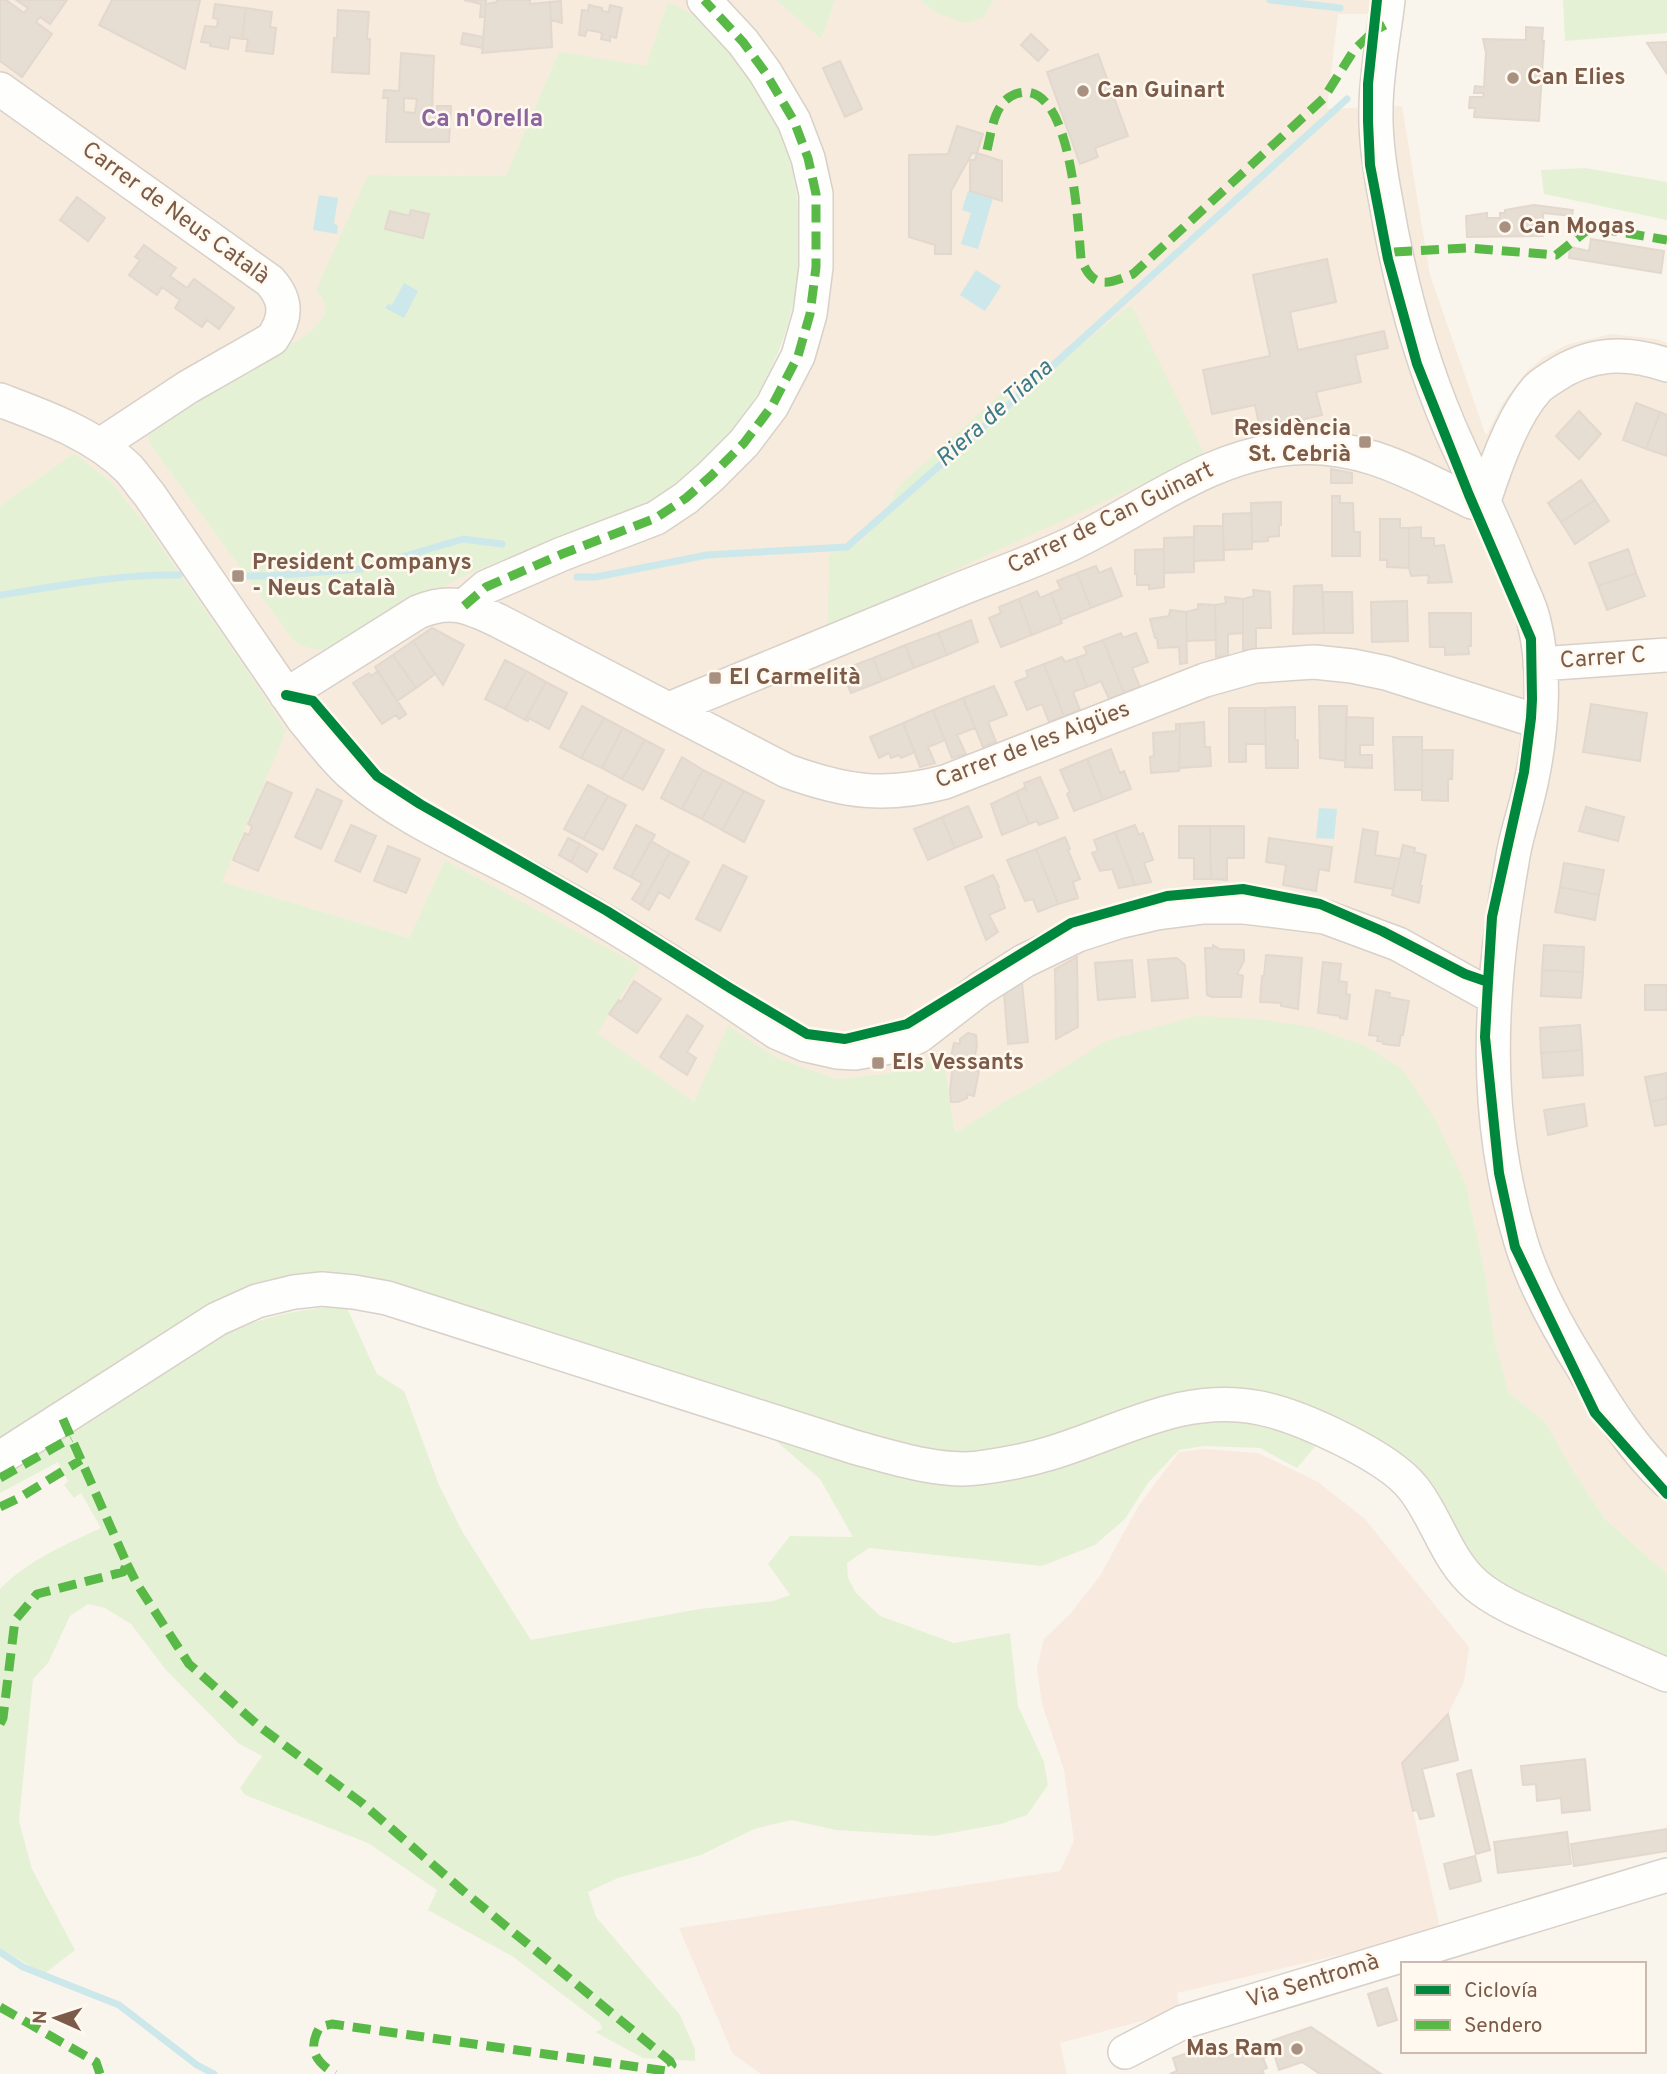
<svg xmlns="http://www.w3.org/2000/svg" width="1667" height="2074" viewBox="0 0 1667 2074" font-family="Overpass,sans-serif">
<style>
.residential{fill:#f6ebdc;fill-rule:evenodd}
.commercial{fill:#f9eae0}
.green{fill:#e5f1d5}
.water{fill:#cce8eb}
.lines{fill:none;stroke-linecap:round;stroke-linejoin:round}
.stream{stroke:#cce8eb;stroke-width:7}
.building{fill:#e6ddd3;stroke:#e3d8ce;stroke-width:2;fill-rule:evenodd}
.minor-casing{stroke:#d8d0c9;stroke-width:36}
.minor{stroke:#fefefc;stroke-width:33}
.quiet{stroke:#58b947;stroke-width:9;stroke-dasharray:18 9;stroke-linecap:butt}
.cycleway-casing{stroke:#fff9f0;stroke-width:15}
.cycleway{stroke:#00873e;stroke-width:10}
.poi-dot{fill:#a89181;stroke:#fff9f0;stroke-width:2.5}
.labels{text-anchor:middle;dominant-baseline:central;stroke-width:5;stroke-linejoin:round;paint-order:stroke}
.poi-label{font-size:23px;font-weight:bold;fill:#7c5b48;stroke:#fff9f0;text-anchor:start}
.street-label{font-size:23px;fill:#7c5b48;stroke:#fff9f0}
.neighbourhood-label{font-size:24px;font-weight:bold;fill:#8c649f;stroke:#fff9f0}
.water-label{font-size:24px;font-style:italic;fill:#3c7c8a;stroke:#fff9f0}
</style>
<rect width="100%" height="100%" fill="#f9f5ec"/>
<!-- residential -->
<path class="residential" d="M0 0H776L821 39 835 0H920L935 12 984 17 994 0H1370L1369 14H1338L1327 109 1402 106 1430 275 1486 436 1502 404 1526 372 1544 357 1566 345 1611 334 1657 339 1667 343V1574L1605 1519 1572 1469 1545 1422 1509 1393 1495 1343 1485 1273 1466 1185 1049 1077 1005 1101 955 1133 943 1057 890 1073 837 1079 777 1058 729 1027 694 1102 596 1033 639 966 445 860 409 938 221 882 254 681 150 530 111 482 74 453 0 506ZM668 3 781 133 797 192 800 223 798 285 792 315 783 345 770 373 755 400 737 425 695 470 670 489 616 518 292 639 150 444 161 417 303 337 319 325 326 312 323 298 368 175 506 176 559 53 646 67ZM1131 306 1204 455 829 554 854 546 870 534 881 519 892 497 1005 391 1007 404Z"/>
<!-- commercial -->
<path class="commercial" d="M1205 1449 1258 1453 1318 1482 1364 1518 1469 1647 1464 1682 1448 1714 1402 1763 1441 1931 1177 1993 1180 2011 1060 2043 1067 2074H761L733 2054 679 1928 1060 1871 1074 1841 1064 1770 1042 1704 1037 1668 1044 1639 1070 1614 1100 1576 1139 1505 1179 1452Z"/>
<!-- green -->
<path class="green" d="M776 0H835L821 39Z
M920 0H994L984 17 968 23 959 21 935 12Z
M1563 0H1667V33L1565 41Z
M668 2C684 10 700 17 713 29 722 37 728 49 735 59 746 74 760 89 769 106 781 127 788 152 793 175 822 305 761 438 646 503 627 515 605 522 583 530 547 544 510 557 475 571 457 578 440 589 423 598 390 615 357 632 325 649 312 650 303 647 292 639L150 444C148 432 151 425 161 417L303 337C322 323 335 311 316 290L368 175 506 176 559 52 646 66Z
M1585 168 1667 182V220L1544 194 1541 170Z
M1131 305 1205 455 828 628 829 554C837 551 847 549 855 545 879 531 886 504 902 483L1005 390 1007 403Z
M74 453 111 482 150 530 254 681 286 731 222 882 409 938 445 860 640 966 597 1033 694 1102 728 1026 777 1058 837 1079 890 1073 943 1057 955 1133 1005 1101 1049 1077 1106 1041 1197 1016 1257 1019 1311 1027 1365 1046 1402 1069 1435 1119 1466 1185 1485 1273 1495 1343 1509 1393 1545 1422 1572 1469 1605 1519 1667 1574V1661L1489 1580 1456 1539 1424 1487 1273 1404 1018 1449 937 1454 338 1277 0 1442V506Z
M346 1306 377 1374 404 1391 439 1485 462 1531 531 1640 699 1609 773 1601 790 1595 768 1564 790 1536 853 1537 820 1479 760 1427 898 1472 1184 1423 1222 1418 1259 1424 1318 1443 1297 1468 1260 1448 1204 1446 1179 1450 1148 1483 1125 1519 1095 1545 1042 1566 869 1548 847 1563 848 1578 856 1593 880 1616 954 1643 1010 1633 1018 1706 1044 1762 1048 1785 1027 1815 1001 1824 934 1836 836 1830 791 1820 754 1829 701 1855 618 1878 588 1892 596 1917 680 2015 695 2049V2061L643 2058 595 2032 602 2029 600 2023 512 1956 428 1910 437 1890 368 1843 245 1795 240 1788 262 1756 238 1743 166 1670 131 1624 105 1608 88 1604 70 1616 48 1663 33 1679 19 1821 32 1869 75 1950 44 1974 0 1948V1589C27 1561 66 1544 101 1528L81 1493 74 1498 64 1485 68 1481 58 1462 0 1493V1472L221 1335C262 1317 301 1308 346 1306Z"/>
<!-- water -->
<path class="water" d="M968 191 993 198 978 249 961 244 971 213 962 210Z
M319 195 338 198 334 223 338 226 337 234 313 230Z
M976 270 1001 286 985 311 960 295Z
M404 283 418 291 404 318 385 308 388 304 392 305Z
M1319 808 1337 809 1334 839 1316 838Z"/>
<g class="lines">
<!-- stream -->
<path class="stream" d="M1270 0 1340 8
M242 576H269L361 569 463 539 502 544
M577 577H596L707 555 847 547 1039 378 1347 99
M0 595C59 586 118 574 179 575
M0 1952 23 1967 119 2005 197 2065 214 2074"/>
</g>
<!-- building -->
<path class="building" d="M0 0H6L24 13 28 8 16 0H67L50 24 40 17 36 22 52 34 22 77 0 61Z
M112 0H200L185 69 99 25Z
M464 0H486L485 17H480L481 4Z
M497 0H530V4L550 2 552 47 482 53 486 4 497 2Z
M561 1 562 23 551 20 550 2Z
M215 4 246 8 242 39 230 37 228 49 210 46V43L201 42 205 26 217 27 218 19 213 18Z
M589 5 602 8V11L609 12 610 5 622 8 616 38 610 36V41L601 39 602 34 599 32 587 30 585 36 579 35 582 10 588 11Z
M246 8 272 12 270 27 276 28 273 54 246 51 248 39H242Z
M338 10 369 12 367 39H370L369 74 332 72 334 38H337Z
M1526 27 1543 28 1542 41H1544L1539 121 1474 117 1475 108H1469L1470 97H1483L1484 93H1474L1475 86 1484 87 1486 53 1483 39 1526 40Z
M463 33 483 37V48L461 44Z
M1031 34 1048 50 1038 61 1021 45Z
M1667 42V74L1647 43Z
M401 53 434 56 432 110H437V106H451L449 142H386L388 98H383L384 90 399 91ZM404 98 417 99 415 113 404 112Z
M1098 54 1128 136 1095 148 1098 157 1080 164 1047 72Z
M840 61 862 109 845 117 823 68Z
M957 126 983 134 977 153 1002 161V201L970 191V160H975L977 154 972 153 951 191V254H935V245L909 237V155L948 154Z
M77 197 105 218 88 241 60 220Z
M1534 205 1573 210 1572 216 1543 213V236L1467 237 1466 216 1487 213V218H1500V213H1505V210Z
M411 210 429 214 423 238 385 229 390 211 409 216Z
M1591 239 1664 251 1661 273 1569 258 1570 247 1589 251Z
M144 245 176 268 170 276 187 288 194 279 234 308 219 329 207 320 202 327 175 308 180 300 162 287 157 295 129 275 140 260 135 257Z
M1327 259 1336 302 1290 312 1298 350 1384 331 1388 348 1355 355 1361 382 1316 392 1322 415 1260 429 1255 405 1212 414 1203 370 1270 356 1253 275Z
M1636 403 1660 412 1646 449 1623 440Z
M1579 411 1601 434 1579 459 1556 436Z
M1660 412 1667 415V456L1646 449Z
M1331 469 1352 473V483H1331Z
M1581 480 1595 500 1561 522 1548 503Z
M1332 496H1340V503H1353L1354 532H1360V556H1332Z
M1595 500 1609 521 1575 544 1561 522Z
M1281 502V525H1279V536L1268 537V541L1252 542 1251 503Z
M1252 513V549L1223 550V514Z
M1380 519H1400V528H1409V568L1387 567V560H1380Z
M1194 526H1223L1224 560 1194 561Z
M1421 527V538H1434V546L1444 545 1452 582 1428 583 1429 575 1411 576 1409 568V528Z
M1194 537V572L1164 573V538Z
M1164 549V587L1149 589V585H1137V573L1135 574V550Z
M1628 549 1636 573 1598 586 1589 563Z
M1096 566 1099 573 1111 568 1122 596 1091 608 1077 573Z
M1077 573 1091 608 1061 620 1051 593 1061 589 1057 581Z
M1636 573 1645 596 1607 610 1598 586Z
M1322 585 1324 633 1293 634 1294 586Z
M1253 590 1270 592 1271 628H1256V650H1243V599L1254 596Z
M1037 591 1040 598 1051 593 1062 623 1032 635 1019 599Z
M1323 592H1352L1353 633H1324Z
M1225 597 1243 599V633L1228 634V656L1216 657 1215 605 1226 603Z
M1019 599 1032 635 1001 647 989 618 1001 613 999 607Z
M1407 601 1408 641 1372 642 1371 602Z
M1198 604 1215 605 1216 640 1187 641 1186 612 1198 609Z
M1170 610 1186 612 1187 663 1180 664 1179 647 1158 648 1157 638H1155L1150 619 1169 616Z
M1429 613H1471V646H1468L1469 654 1445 655V647H1430Z
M971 620 978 642 947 655 938 633Z
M432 628 464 645 443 685 413 641Z
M938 633 947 655 914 668 905 645Z
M1121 633 1123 638 1136 633 1148 662 1132 668 1140 687 1124 693 1103 640Z
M1103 640 1124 693 1109 699 1101 681 1087 687 1076 658 1087 654 1084 647Z
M413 641 435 674 416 688 393 655Z
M905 645 914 668 882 681 873 658Z
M393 655 416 688 397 701 375 667Z
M1062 657 1065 662 1076 658 1087 687 1073 692 1080 710 1064 716 1044 664Z
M873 658 882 681 851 693 841 670Z
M505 660 526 671 505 709 485 699Z
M1044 664 1064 716 1049 722 1042 704 1027 710 1015 682 1028 677 1026 671Z
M378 671 406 714 399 719 396 715 382 724 353 683 369 673 371 676Z
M526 671 546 682 525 720 505 709Z
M546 682 567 693 549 729 529 718 528 721 525 720Z
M994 686 1007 715 988 722 996 742 983 747 963 698Z
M963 698 975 728 957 735 966 754 952 758 933 710Z
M1591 704 1647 713 1640 761 1583 752Z
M582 706 604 718 581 758 560 747Z
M1319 706H1347L1346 761 1320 758Z
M1295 707V740H1298V768H1266L1265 708Z
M1229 708H1265L1266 744H1246V762H1229Z
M933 710 945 740 928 747 935 763 920 767 903 723Z
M1346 717 1373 718V745H1360V755H1372V768L1345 767Z
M604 718 623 728 602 768 581 758Z
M1204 722 1205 747H1210L1211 766 1180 768 1179 771 1180 724Z
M903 723 915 752 901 758 899 755 891 758 889 753 879 758 870 737Z
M1176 724H1180L1179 771 1151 773 1150 757 1154 756 1153 733 1176 731Z
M623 728 645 740 622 779 602 768Z
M1393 737H1422V790H1395Z
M645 740 664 750 643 790 622 779Z
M1111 749 1120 773 1124 771 1131 789 1103 800 1087 759Z
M1422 750H1453L1452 779H1448V801L1422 800Z
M682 757 703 770 682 809 661 798Z
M1087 759 1103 800 1074 811 1067 794 1070 792 1060 770Z
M703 770 723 780 702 819 682 809Z
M1040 777 1058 818 1039 825 1037 821 1029 824 1016 792 1024 788 1026 790 1024 783Z
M723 780 744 791 722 830 702 819Z
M267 782 292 793 258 871 233 860 245 833 249 835 252 826 248 824Z
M588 785 608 796 583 839 564 829Z
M317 789 342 801 321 849 295 837Z
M744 791 764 801 744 842 722 830Z
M1016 792 1029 824 1002 835 991 804Z
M608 796 626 805 603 850 583 839Z
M968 806 982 837 955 848 942 817Z
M1586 807 1624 817 1618 841 1579 831Z
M942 817 955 848 928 860 914 829Z
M351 825 376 836 360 872 335 861Z
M636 825 655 835 631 877 614 868Z
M1135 825 1139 835 1143 833 1153 860 1144 863 1151 882 1135 885 1115 832Z
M1179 826H1210L1211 879H1194V858H1179Z
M1210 826H1244V858H1227V880L1211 879Z
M1363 829 1378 832 1375 855 1400 859 1393 889 1355 882Z
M1115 832 1128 866 1135 885 1119 888 1112 869 1100 871 1092 853 1098 851 1094 840Z
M1065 837 1070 849 1068 850 1080 879 1073 882 1078 898 1058 904 1036 849Z
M568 838 580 844 571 862 559 855Z
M1269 838 1332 847 1329 871 1319 869 1316 891 1283 885 1286 865 1266 862Z
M651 841 670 852 641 905 632 899 642 883 631 877Z
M580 844 597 854 587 872 571 862Z
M1403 845 1415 848 1414 852 1426 855 1420 886H1422L1419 903 1392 895Z
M388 846 420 859 406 893 374 881Z
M1036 849 1058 904 1038 912 1033 899 1025 901 1007 860Z
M670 852 689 862 669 898 659 892 649 910 641 905Z
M1564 863 1604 870 1599 895 1560 887Z
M723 865 747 877 720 931 696 919Z
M993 875 999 887 998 888 1005 908 989 915 998 932 986 940 965 887Z
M1560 887 1599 895 1595 920 1555 912Z
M1213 945 1220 949 1244 950V961L1237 974 1243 976 1241 997H1212L1207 995 1205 948H1213Z
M1544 945 1584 947 1583 972 1542 970Z
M1266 955 1302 958 1298 1009 1281 1006V1003L1260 1002 1262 976H1264Z
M1077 957 1078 1027 1056 1039 1055 969Z
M1177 958 1185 965 1188 998 1152 1001 1148 960Z
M1132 960 1135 997 1098 1000 1095 963Z
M1323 962 1341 964 1339 981 1347 982 1346 994 1350 995 1347 1019 1340 1018V1016L1318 1013Z
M1542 970 1583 972 1581 998 1541 996Z
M634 981 661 999 637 1033 609 1014 619 1000 621 1002Z
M1022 983 1028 1042 1008 1044 1004 993Z
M1645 985H1667V1010H1645Z
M1376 990 1390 993 1389 997 1409 1001 1403 1035H1401L1399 1046 1383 1044 1384 1042 1377 1041 1378 1036 1369 1035Z
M687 1015 703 1026 687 1052 696 1058 687 1075 660 1057Z
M1580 1025 1582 1050 1541 1053 1540 1028Z
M968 1033 976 1035 977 1046 972 1070 979 1071 974 1096 967 1094V1098L958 1102H951L950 1092 952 1072 951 1068H949L948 1057H951L954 1043 960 1044V1039Z
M1582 1050 1583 1075 1543 1078 1541 1053Z
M1667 1073V1098L1650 1102 1645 1077Z
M1667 1098V1124L1655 1126 1650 1102Z
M1584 1104 1587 1126 1548 1135 1544 1110Z
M1448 1714 1458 1760 1422 1769 1434 1816 1420 1819 1417 1810 1413 1811 1402 1763Z
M1585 1759 1590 1810 1562 1813 1561 1798 1537 1801 1536 1784 1523 1785 1521 1766Z
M1471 1770 1490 1850 1476 1854 1457 1774Z
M1667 1829V1851L1574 1866 1571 1844Z
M1567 1832 1571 1864 1498 1873 1494 1842Z
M1475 1856 1481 1881 1450 1889 1444 1864Z
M1387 1988 1397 2020 1378 2026 1368 1994Z
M1311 2027 1381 2074H1320L1302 2062 1279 2070 1274 2054 1263 2058 1267 2068 1262 2070 1264 2074H1170L1177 2071 1173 2058 1215 2043 1220 2059Z"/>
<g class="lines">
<defs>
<path id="minor" d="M1388 0C1384 36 1376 73 1376 109 1375 140 1380 171 1386 202 1399 279 1419 356 1450 428 1472 478 1497 527 1517 578 1523 592 1531 607 1534 622 1546 669 1542 731 1532 778 1527 806 1516 833 1512 862 1489 992 1482 1113 1521 1242 1534 1285 1559 1330 1583 1368 1607 1408 1633 1449 1667 1481
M0 89 270 281C287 300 287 318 272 339L188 387 100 445
M0 400C45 417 94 434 129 469 136 477 142 486 149 494L303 719C318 737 332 756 349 772 408 825 483 851 551 890 628 933 703 982 776 1032L806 1045 837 1052 855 1053 896 1046 919 1036 980 989 1024 961 1078 935 1118 922 1157 913 1204 907H1244L1325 917 1398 944 1495 998
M1483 504C1494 469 1512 417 1536 390 1540 385 1547 381 1553 377 1590 352 1626 351 1667 365
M464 606 486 587 562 554 656 518 686 498 711 476 744 443 772 406 798 356 810 314 816 267V194L808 158 794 121 765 72 743 42 704 0
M1540 664 1667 655
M286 695 418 612C452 598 469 607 499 621L787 771C845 792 884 798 945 782L1205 680 1255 666 1314 662 1352 666 1386 673 1540 722
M669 709C762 670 855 633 948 594 989 577 1031 563 1071 544 1144 509 1209 455 1292 448 1363 443 1411 473 1472 502L1483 504
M0 1458 217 1319 257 1301 294 1292 322 1289 354 1292 387 1298 854 1447C891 1457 940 1473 978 1468 1002 1465 1028 1460 1051 1453 1121 1432 1184 1392 1260 1408 1300 1416 1388 1456 1413 1488 1437 1518 1446 1559 1476 1585 1497 1603 1530 1616 1555 1627 1593 1643 1630 1659 1667 1675
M1125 2052 1183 2022 1667 1875"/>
</defs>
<!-- minor casing -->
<use href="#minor" class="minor-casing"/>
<!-- minor -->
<use href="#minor" class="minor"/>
<!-- quiet -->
<path class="quiet" d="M987 150C992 130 994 99 1019 93 1072 80 1078 226 1081 259 1093 289 1106 285 1133 274L1324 98 1354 50 1374 31 1385 25
M1394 252 1468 248 1556 255 1591 227 1667 240
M464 606 486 587 562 554 656 518 686 498 711 476 744 443 772 406 798 356 810 314 816 267V194L808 158 794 121 765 72 743 42 704 0
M0 1478 71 1438
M0 1507 19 1498 81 1460
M127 1564 137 1584 189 1664 260 1727 362 1803 462 1890 670 2061 672 2065 666 2071 332 2024 320 2027C307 2049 315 2061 335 2074
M0 1724 3 1718 15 1620 37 1594 123 1572 127 1564 62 1417
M0 2007 96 2062 100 2074"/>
<defs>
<path id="cycleway" d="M1377 0 1368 84V121L1370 165 1388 259 1417 364 1469 495 1531 639 1532 699 1531 718 1524 772 1492 917 1488 982 1485 1037 1499 1173 1515 1247 1595 1413 1667 1494
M286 695 313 701 377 776 420 804 607 911 730 988 807 1034 845 1039 907 1024 1071 923 1167 896 1243 889 1320 904 1382 931 1465 974 1488 982"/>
</defs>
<!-- cycleway casing -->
<use href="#cycleway" class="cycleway-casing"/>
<!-- cycleway -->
<use href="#cycleway" class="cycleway"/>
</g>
<!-- markers -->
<g class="poi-dot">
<circle cx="1513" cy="78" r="7"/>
<circle cx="1083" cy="91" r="7"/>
<circle cx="1505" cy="227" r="7"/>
<rect x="1358" y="435" width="14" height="14" rx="3.5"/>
<rect x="231" y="569" width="14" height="14" rx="3.5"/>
<rect x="708" y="671" width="14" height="14" rx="3.5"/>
<rect x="871" y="1056" width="14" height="14" rx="3.5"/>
<circle cx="1297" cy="2049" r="7"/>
</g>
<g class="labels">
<!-- poi labels -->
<g class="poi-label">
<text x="1527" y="78">Can Elies</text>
<text x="1097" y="91">Can Guinart</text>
<text x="1519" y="227">Can Mogas</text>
<text x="1351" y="429" text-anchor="end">Residència<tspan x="1351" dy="26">St. Cebrià</tspan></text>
<text x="252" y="563">President Companys<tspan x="252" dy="26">- Neus Català</tspan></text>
<text x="729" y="678">El Carmelità</text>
<text x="892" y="1063">Els Vessants</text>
<text x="1283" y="2049" text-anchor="end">Mas Ram</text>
</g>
<!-- street labels -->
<g class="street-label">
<text transform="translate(175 214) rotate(36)">Carrer de Neus Català</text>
<text transform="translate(1111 519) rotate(-26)">Carrer de Can Guinart</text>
<text transform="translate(1603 659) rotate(-4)">Carrer C</text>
<text transform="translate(1033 746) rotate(-21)">Carrer de les Aigües</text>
<text transform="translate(1313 1982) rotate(-17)">Via Sentromà</text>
</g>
<!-- neighbourhood labels -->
<g class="neighbourhood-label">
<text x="482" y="120">Ca n'Orella</text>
</g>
<!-- water labels -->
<g class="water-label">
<text transform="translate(995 414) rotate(-42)">Riera de Tiana</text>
</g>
</g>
<!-- legend -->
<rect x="1401" y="1962" width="245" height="91" fill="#fff9f0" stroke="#cbbaad" stroke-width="2"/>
<rect x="1415" y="1985" width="35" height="10" fill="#00873e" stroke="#cbbaad" stroke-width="2"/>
<text x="1464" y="1997" font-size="21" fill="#7c5b48">Ciclovía</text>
<rect x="1415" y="2020" width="35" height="10" fill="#58b947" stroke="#cbbaad" stroke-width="2"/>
<text x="1464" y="2032" font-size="21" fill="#7c5b48">Sendero</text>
<!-- north arrow -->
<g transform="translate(56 2018) rotate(273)" stroke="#fff9f0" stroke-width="5" paint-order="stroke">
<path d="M0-5L12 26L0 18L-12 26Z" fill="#7c5b48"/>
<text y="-10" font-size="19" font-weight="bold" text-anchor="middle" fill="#7c5b48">N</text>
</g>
</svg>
